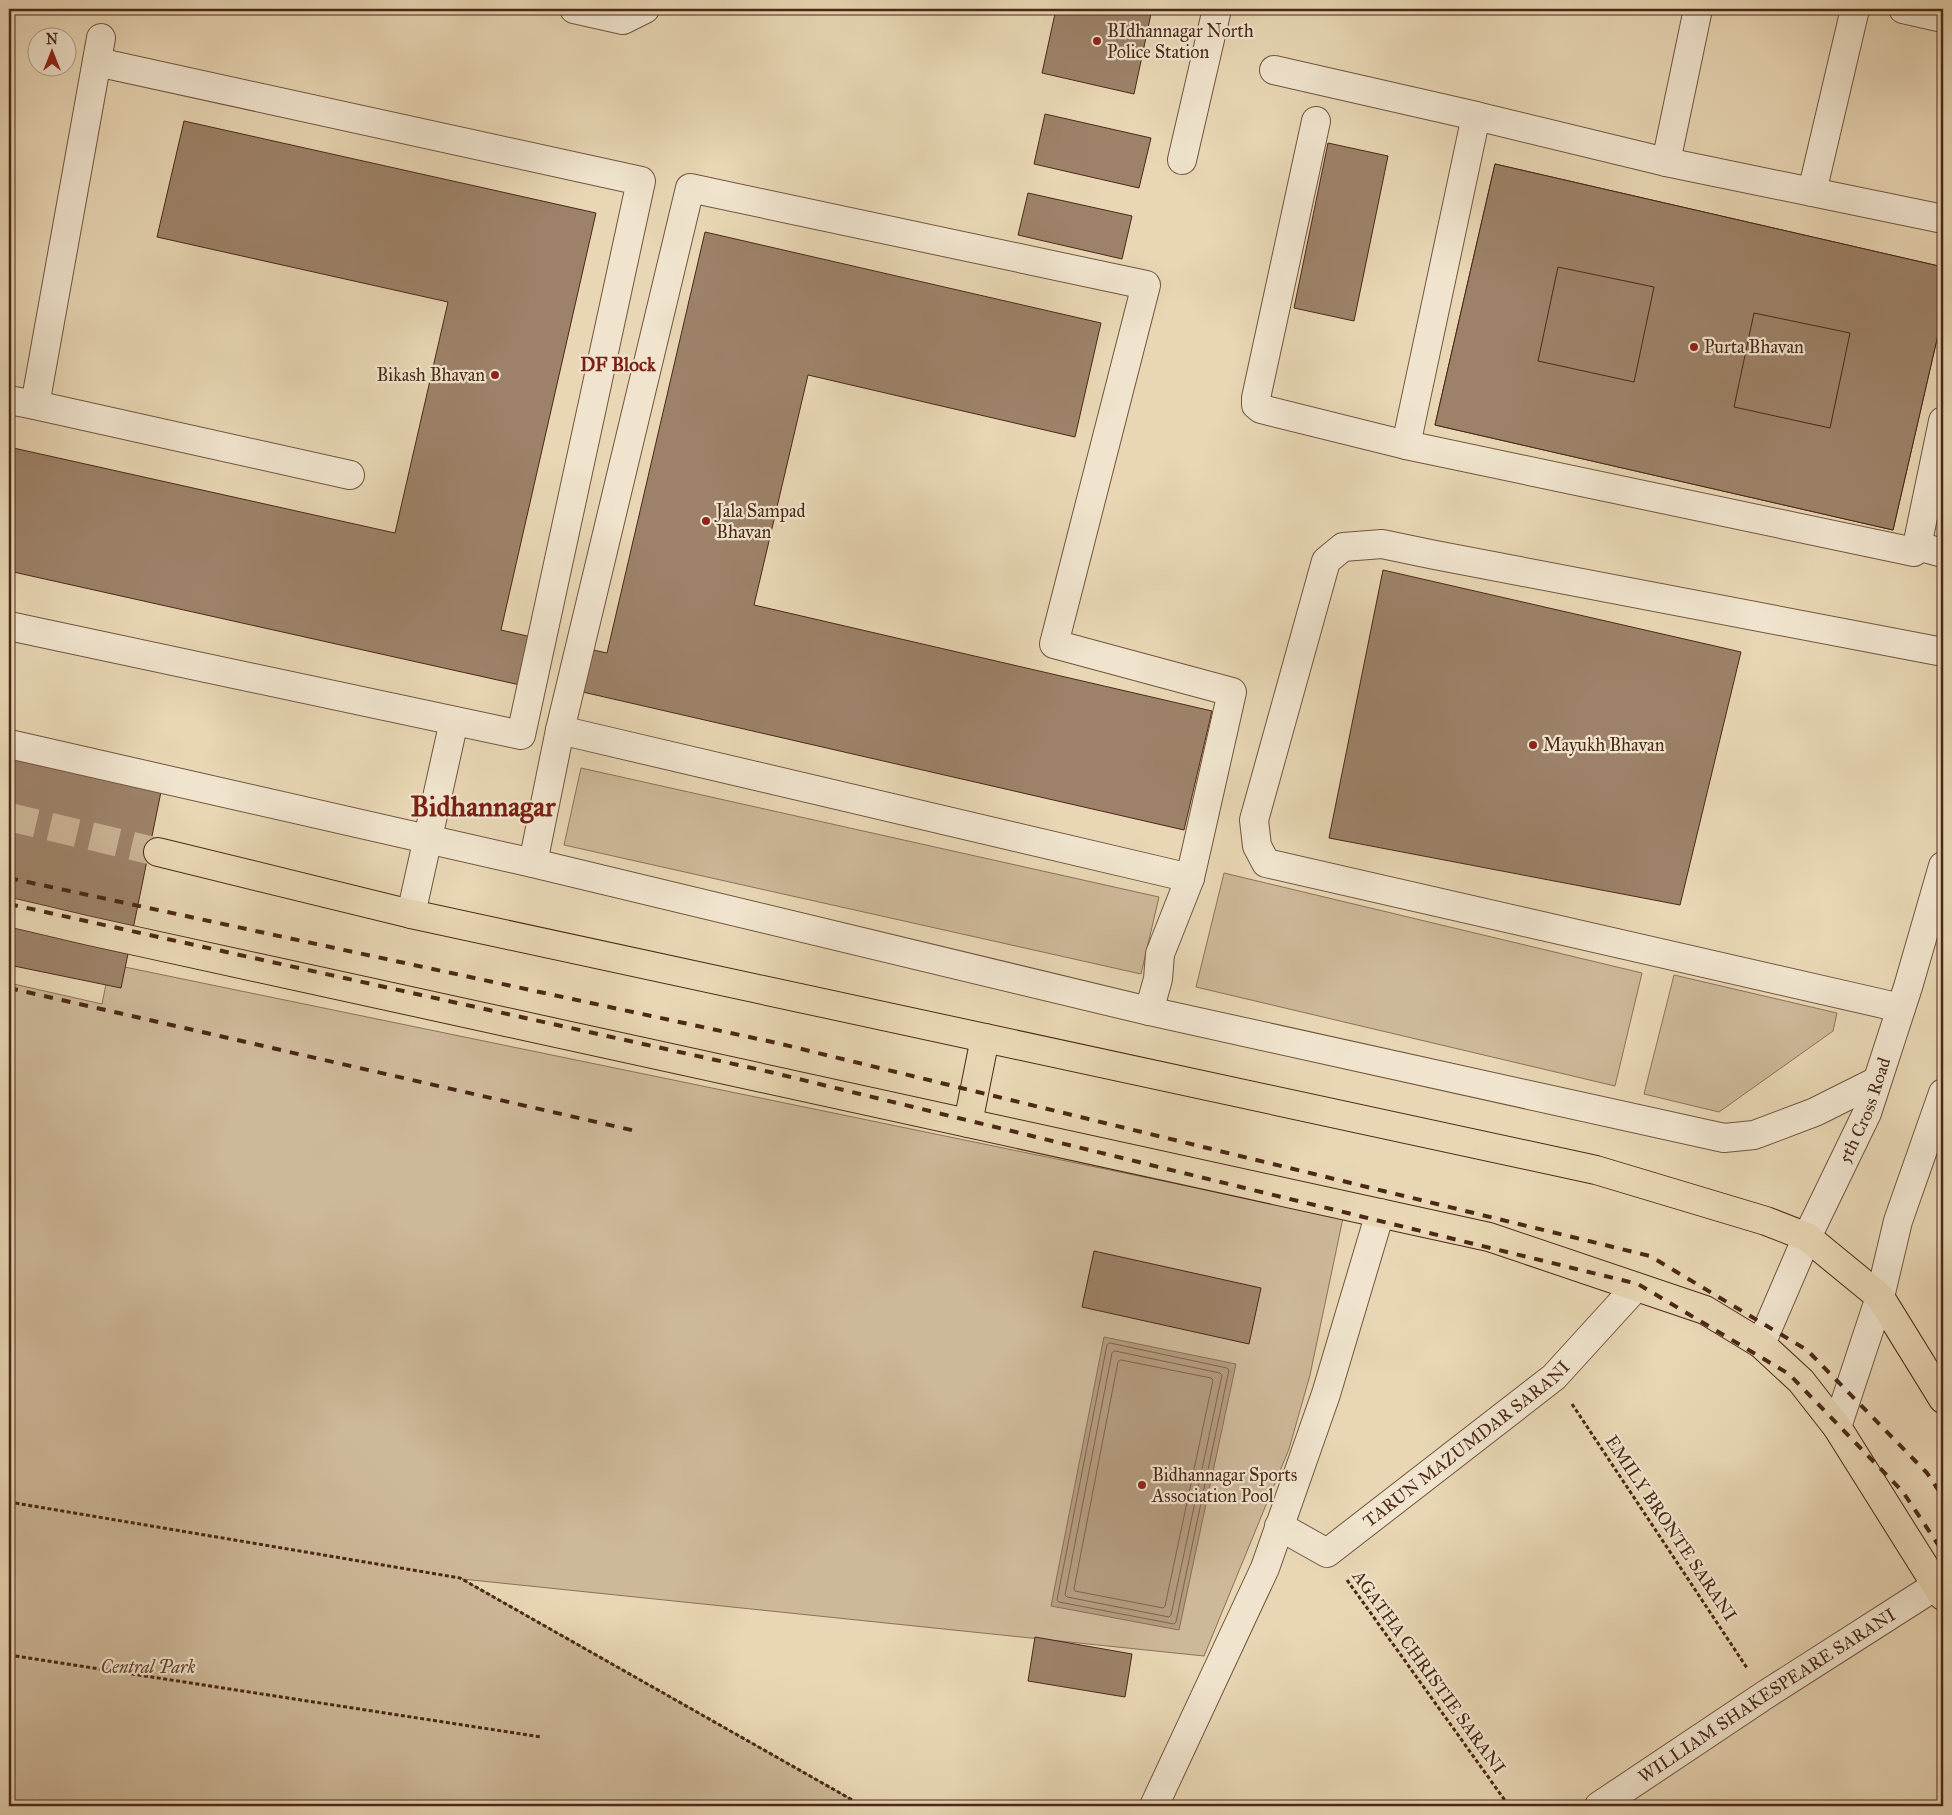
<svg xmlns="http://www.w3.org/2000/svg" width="1952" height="1815" viewBox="0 0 1952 1815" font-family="'IM FELL Great Primer',serif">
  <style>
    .green { fill: #cdb899; stroke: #8c7058 }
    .water { fill: #b39b7f; stroke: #896d55 }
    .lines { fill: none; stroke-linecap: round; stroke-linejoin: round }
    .shore { stroke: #7f624b; stroke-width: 1 }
    .building { fill: #9d8269; stroke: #4b2817; fill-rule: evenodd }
    .major-tunnel { stroke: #c9b395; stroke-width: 28; stroke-dasharray: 28 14; stroke-linecap: butt }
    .minor-casing { stroke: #72543e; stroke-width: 30 }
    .major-casing { stroke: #4b2817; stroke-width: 30 }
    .path { stroke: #4b2817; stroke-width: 3; stroke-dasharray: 4 2.5; stroke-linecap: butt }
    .minor { stroke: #f0e4ce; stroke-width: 28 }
    .major { stroke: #e8d6b4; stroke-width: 28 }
    .rail { stroke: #4b2817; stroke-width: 4; stroke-dasharray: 9 9; stroke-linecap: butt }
    .poi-dot { fill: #8f2418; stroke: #f0e4ce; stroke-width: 2 }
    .labels { text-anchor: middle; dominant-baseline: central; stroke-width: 4.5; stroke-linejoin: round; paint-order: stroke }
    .poi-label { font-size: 18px; fill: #4b2817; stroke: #f0e4ce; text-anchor: start }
    .street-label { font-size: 18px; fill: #4b2817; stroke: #f0e4ce }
    .park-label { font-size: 18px; font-style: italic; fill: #654531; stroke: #f0e4ce }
    .neighbourhood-label { font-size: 19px; font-weight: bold; fill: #7a1f14; stroke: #f0e4ce }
    .town-label { font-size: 28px; font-weight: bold; fill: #7a1f14; stroke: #f0e4ce }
  </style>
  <rect width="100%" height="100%" fill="#e8d6b4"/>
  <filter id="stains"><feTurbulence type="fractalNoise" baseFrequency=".004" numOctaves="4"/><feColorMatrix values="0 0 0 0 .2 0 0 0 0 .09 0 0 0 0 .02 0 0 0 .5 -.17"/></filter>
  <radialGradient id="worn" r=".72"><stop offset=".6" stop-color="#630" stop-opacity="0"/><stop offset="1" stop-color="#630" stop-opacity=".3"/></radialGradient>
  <g class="green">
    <path d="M 581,768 L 1159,897 L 1141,974 L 564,845 Z"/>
    <path d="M 1224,873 L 1642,973 L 1615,1086 L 1196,987 Z"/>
    <path d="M 110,964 L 1343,1218 L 1310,1375 L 1289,1449 L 1204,1656 L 462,1579 L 863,1806 L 9,1806 L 9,983 L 102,1004 Z"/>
    <path d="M 1674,975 L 1837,1013 L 1833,1031 L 1719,1112 L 1644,1094 Z"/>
  </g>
  <path class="water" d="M 1104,1337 L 1236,1364 L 1179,1630 L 1051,1606 Z"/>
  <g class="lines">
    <g class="shore">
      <path d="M 1110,1343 L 1227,1368 L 1229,1370 L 1176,1622 L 1174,1624 L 1059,1602 L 1057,1600 L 1107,1345 Z"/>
      <path d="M 1115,1351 L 1220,1373 L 1222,1375 L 1171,1615 L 1169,1617 L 1067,1597 L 1065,1595 L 1112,1353 Z"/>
      <path d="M 1121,1360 L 1211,1378 L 1213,1380 L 1165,1606 L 1163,1608 L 1075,1591 L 1074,1589 L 1118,1362 Z"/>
    </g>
  </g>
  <g class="building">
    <path d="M 1056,9 L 1152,9 L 1134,94 L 1042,73 Z"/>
    <path d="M 1045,114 L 1151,138 L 1139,188 L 1034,164 Z"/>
    <path d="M 184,121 L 596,213 L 501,630 L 540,639 L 529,687 L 9,571 L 9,447 L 395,533 L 448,302 L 157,237 Z"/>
    <path d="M 1328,143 L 1388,156 L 1354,321 L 1294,308 Z"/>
    <path d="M 1495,164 L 1943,267 L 1943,313 L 1893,530 L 1435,425 ZM 1558,267 L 1654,287 L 1634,382 L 1538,361 ZM 1754,313 L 1850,333 L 1830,428 L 1734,407 Z"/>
    <path d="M 1495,164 L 1943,267 L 1943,313 L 1893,530 L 1435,425 Z"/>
    <path d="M 1028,193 L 1132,216 L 1122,259 L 1018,235 Z"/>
    <path d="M 705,232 L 1101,323 L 1075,437 L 808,375 L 754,605 L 1212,711 L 1184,830 L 574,690 L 584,648 L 607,653 Z"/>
    <path d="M 1558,267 L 1654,287 L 1634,382 L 1538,361 Z"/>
    <path d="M 1754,313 L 1850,333 L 1830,428 L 1734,407 Z"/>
    <path d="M 1383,570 L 1741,652 L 1680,905 L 1329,838 Z"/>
    <path d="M 9,750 L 163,782 L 121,988 L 9,965 Z"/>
    <path d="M 1094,1251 L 1261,1288 L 1249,1344 L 1082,1307 Z"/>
    <path d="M 1035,1637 L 1132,1654 L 1125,1697 L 1028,1681 Z"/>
  </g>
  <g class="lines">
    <path class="major-tunnel" d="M 9,817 L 158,852"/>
    <defs>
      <g id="minor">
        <path d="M 574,9 L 623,20 L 645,9"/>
        <path d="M 1903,9 L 1943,18"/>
        <path d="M 101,38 L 35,405 L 350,475"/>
        <path d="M 1274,70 L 1476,116"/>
        <path d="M 1316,121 L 1256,398 L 1256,405 L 1261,409 L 1406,445 L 1914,552 L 1917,546 L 1943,421"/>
        <path d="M 1182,160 L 1217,9"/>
        <path d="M 1666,162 L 1698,9"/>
        <path d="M 1812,192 L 1855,9"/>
        <path d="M 9,400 L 35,405"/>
        <path d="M 1406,445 L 1476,116 L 1666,162 L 1943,219"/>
        <path d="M 1917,546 L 1943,553"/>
        <path d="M 9,626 L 521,735 L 641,181 L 97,62"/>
        <path d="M 560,730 L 1190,878"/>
        <path d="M 9,744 L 533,863 L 1149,1011 L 1724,1138 L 1754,1135 L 1815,1112 L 1877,1081"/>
        <path d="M 533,863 L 560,730 L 690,188 L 1146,285 L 1054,644 L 1232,692 L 1190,878 L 1160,954 L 1158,979 L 1149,1011"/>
        <path d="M 411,914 L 454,721"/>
        <path d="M 1901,1008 L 1266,863 L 1257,846 L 1254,820 L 1326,561 L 1343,547 L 1382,544 L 1435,555 L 1943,652"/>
        <path id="s1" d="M 1761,1344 L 1807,1237 L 1867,1113 L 1908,987 L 1943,866"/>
        <path d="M 1837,1427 L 1880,1297 L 1898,1221 L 1943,1093"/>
        <path id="s2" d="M 1279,1526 L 1327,1553 L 1554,1377 L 1636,1287"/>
        <path d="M 1154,1806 L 1265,1568 L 1326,1394 L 1380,1213"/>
        <path id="s3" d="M 1599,1806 L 1765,1695 L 1937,1585"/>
      </g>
      <g id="major">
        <path d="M 158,852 L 411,914 L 1596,1170 L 1766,1221 L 1807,1237 L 1880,1297 L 1943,1399"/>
        <path d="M 9,912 L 90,931 L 1489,1237 L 1705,1310 L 1761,1344 L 1801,1381 L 1837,1427 L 1943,1596"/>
        <path d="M 968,1123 L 985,1038"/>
      </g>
    </defs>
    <use href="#minor" class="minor-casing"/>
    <use href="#major" class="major-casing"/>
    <g class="path">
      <path d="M 1572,1404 L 1747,1668"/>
      <path d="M 9,1502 L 460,1578 L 863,1806"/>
      <path d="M 1347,1580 L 1509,1806"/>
      <path d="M 9,1655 L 541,1737"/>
    </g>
    <use href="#minor" class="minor"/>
    <use href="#major" class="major"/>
    <g class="rail">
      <path d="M 9,878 L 777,1043 L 1650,1256 L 1807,1350 L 1927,1473 L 1943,1497"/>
      <path d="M 9,904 L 770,1072 L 1638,1284 L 1789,1374 L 1903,1492 L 1943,1552"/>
      <path d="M 9,988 L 640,1132"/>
    </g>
  </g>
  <g class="poi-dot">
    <circle cx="1097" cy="41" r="5"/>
    <circle cx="1694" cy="347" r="5"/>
    <circle cx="495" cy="375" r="5"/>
    <circle cx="706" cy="521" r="5"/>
    <circle cx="1533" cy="745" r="5"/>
    <circle cx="1142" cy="1485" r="5"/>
  </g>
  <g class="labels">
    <g class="poi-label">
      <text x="1107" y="31">BIdhannagar North<tspan x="1107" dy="21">Police Station</tspan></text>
      <text x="1704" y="347">Purta Bhavan</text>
      <text x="485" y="375" text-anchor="end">Bikash Bhavan</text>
      <text x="716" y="511">Jala Sampad<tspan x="716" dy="21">Bhavan</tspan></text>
      <text x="1543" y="745">Mayukh Bhavan</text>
      <text x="1152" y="1475">Bidhannagar Sports<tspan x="1152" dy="21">Association Pool</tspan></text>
    </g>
    <g class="street-label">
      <text stroke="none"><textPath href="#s1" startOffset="256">5th Cross Road</textPath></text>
      <text stroke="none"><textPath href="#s2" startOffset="232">TARUN MAZUMDAR SARANI</textPath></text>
      <text transform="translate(1671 1528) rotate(56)">EMILY BRONTE SARANI</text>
      <text transform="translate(1429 1672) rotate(54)">AGATHA CHRISTIE SARANI</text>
      <text stroke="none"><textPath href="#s3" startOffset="201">WILLIAM SHAKESPEARE SARANI</textPath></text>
    </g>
    <g class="park-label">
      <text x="148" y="1667">Central Park</text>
    </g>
    <g class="neighbourhood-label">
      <text x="618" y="364">DF Block</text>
    </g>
    <g class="town-label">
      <text x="483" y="806">Bidhannagar</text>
    </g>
  </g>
  <rect width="1952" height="1815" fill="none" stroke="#e8d6b4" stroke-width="30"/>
  <rect x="10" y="10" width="1932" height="1795" fill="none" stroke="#4b2817" stroke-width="2.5"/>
  <rect x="15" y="15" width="1922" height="1785" fill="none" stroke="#4b2817"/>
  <g transform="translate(52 52)"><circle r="24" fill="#f0e4ce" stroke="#ae9985"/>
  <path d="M0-4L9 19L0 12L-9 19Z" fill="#8f2418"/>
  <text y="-8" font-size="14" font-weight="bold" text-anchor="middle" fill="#4b2817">N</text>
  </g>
  <rect width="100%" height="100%" filter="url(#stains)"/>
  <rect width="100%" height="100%" fill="url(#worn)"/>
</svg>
